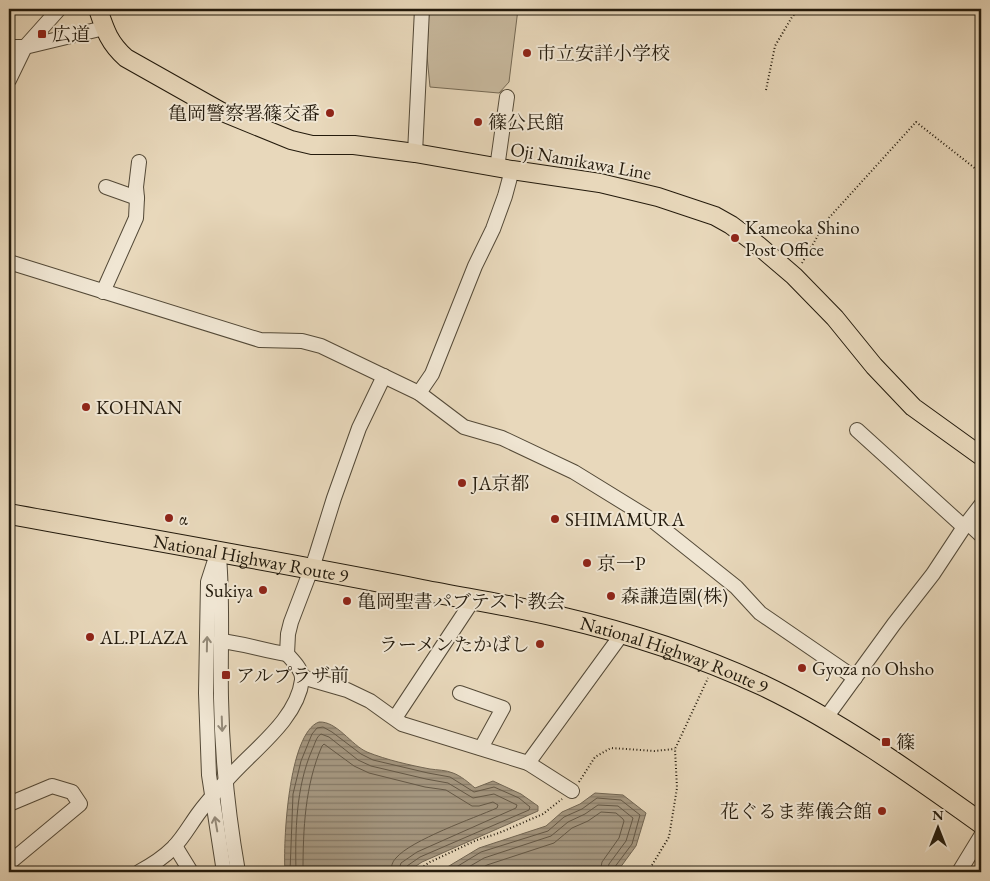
<svg xmlns="http://www.w3.org/2000/svg" width="990" height="881" viewBox="0 0 990 881" font-family="'EB Garamond','Noto Serif JP',serif">
  <style>
    .pitch { fill: #c7b89d; stroke: #756954 }
    .water { fill: url(#water-rules); stroke: #716552 }
    .lines { fill: none; stroke-linecap: round; stroke-linejoin: round }
    .shore { stroke: #645846; stroke-width: 1 }
    .minor-casing { stroke: #544a38; stroke-width: 16 }
    .major-casing { stroke: #231a0c; stroke-width: 20 }
    .highway-casing { stroke: #231a0c; stroke-width: 22 }
    .path { stroke: #231a0c; stroke-width: 2; stroke-dasharray: 1 2.5; stroke-linecap: butt }
    .minor { stroke: #f0e6d3; stroke-width: 14 }
    .major { stroke: #e8d8bb; stroke-width: 18 }
    .highway { stroke: #e8d8bb; stroke-width: 20 }
    .oneway { stroke: #948a79 }
    .poi-dot { fill: #8f2418; stroke: #f0e6d3; stroke-width: 2 }
    .labels { text-anchor: middle; dominant-baseline: central; stroke-width: 4; stroke-linejoin: round; paint-order: stroke }
    .poi-label { font-size: 19px; fill: #231a0c; stroke: #f0e6d3; text-anchor: start }
    .street-label { font-size: 19px; fill: #231a0c; stroke: #f0e6d3 }
  </style>
  <defs>
    <pattern id="water-rules" width="6" height="5" patternUnits="userSpaceOnUse" patternTransform="scale(1.25)"><rect width="6" height="5" fill="#a59780"/><path d="M0 2.5h6" fill="none" stroke="#867a67"/></pattern>
  </defs>
  <rect width="100%" height="100%" fill="#e8d8bb"/>
  <filter id="stains"><feTurbulence type="fractalNoise" baseFrequency=".004" numOctaves="4"/><feColorMatrix values="0 0 0 0 .2 0 0 0 0 .09 0 0 0 0 .02 0 0 0 .5 -.17"/></filter>
  <radialGradient id="worn" r=".72"><stop offset=".6" stop-color="#630" stop-opacity="0"/><stop offset="1" stop-color="#630" stop-opacity=".3"/></radialGradient>
  <path class="pitch" d="M 429,9 L 518,9 L 509,82 L 499,93 L 430,87 L 427,56 Z"/>
  <g class="water">
    <path d="M 319,722 C 337,721 351,745 367,752 C 387,760 409,765 430,769 C 437,770 446,770 453,773 C 461,776 468,782 475,788 L 493,781 L 521,794 L 538,806 L 538,811 L 422,862 L 407,872 L 285,872 C 283,844 288,733 319,722 Z"/>
    <path d="M 595,793 L 623,795 L 646,813 L 636,846 L 617,872 L 439,872 L 479,848 L 546,826 L 562,812 L 580,804 Z"/>
  </g>
  <g class="lines">
    <g class="shore">
      <path d="M 290,872 L 293,794 L 301,761 L 312,734 L 317,728 L 323,727 L 332,732 L 361,754 L 373,760 L 428,773 L 450,777 L 474,792 L 494,787 L 519,798 L 530,807 L 529,810 L 420,857 L 407,866 L 405,872"/>
      <path d="M 296,872 C 295,832 296,787 312,750 C 315,744 316,737 321,734 L 329,737 L 358,760 L 371,766 L 426,779 L 448,783 L 473,798 L 494,794 L 517,805 L 516,808 L 417,852 L 401,863 L 398,872"/>
      <path d="M 303,872 C 303,829 305,785 322,746 L 324,744 L 354,766 L 369,773 L 425,787 L 446,790 L 472,806 L 479,806 L 493,802 L 498,805 L 497,808 C 474,818 411,840 396,858 C 392,862 391,867 391,872"/>
      <path d="M 448,872 L 481,852 L 548,831 L 564,817 L 582,809 L 597,798 L 621,800 L 640,815 L 632,844 L 614,868 L 614,872"/>
      <path d="M 460,872 L 484,858 L 551,836 L 568,822 L 585,814 L 598,805 L 618,806 L 633,818 L 626,841 L 609,864 L 607,872"/>
      <path d="M 475,872 L 487,865 L 554,843 L 572,828 L 588,821 L 601,812 L 616,813 L 623,819 L 624,821 L 619,838 L 602,862 L 600,872"/>
    </g>
    <defs>
      <g id="minor">
        <path d="M 9,47 L 25,47 L 104,28"/>
        <path d="M 9,80 L 25,47 L 59,9"/>
        <path d="M 415,153 L 422,9"/>
        <path d="M 497,168 L 507,97"/>
        <path d="M 106,187 L 137,198"/>
        <path d="M 9,262 L 260,340 L 302,341 L 321,346 L 419,393 L 464,427 L 502,438 L 574,472 L 652,520 L 736,587 L 760,613 L 855,678"/>
        <path d="M 103,292 L 136,218 L 137,198 L 136,187 L 139,162"/>
        <path d="M 419,393 L 432,374 L 475,266 L 493,229 L 505,196 L 512,170"/>
        <path d="M 857,430 L 964,527"/>
        <path d="M 968,523 L 981,535"/>
        <path d="M 218,551 L 208,582 L 206,693 L 209,775 L 224,872"/>
        <path d="M 219,557 C 223,604 220,651 221,698 C 222,756 228,815 238,872"/>
        <path d="M 220,641 C 243,643 264,651 287,654"/>
        <path d="M 302,677 L 347,690 L 370,701 L 402,724 L 528,763 L 572,791"/>
        <path d="M 460,693 L 503,708 L 481,748"/>
        <path d="M 395,718 L 473,600"/>
        <path d="M 825,719 L 894,624 L 933,574 L 964,527 L 981,505"/>
        <path d="M 528,763 L 622,634"/>
        <path d="M 9,804 L 52,786 L 72,792 L 80,804 L 9,863"/>
        <path d="M 175,846 L 191,872"/>
        <path d="M 139,872 C 152,865 163,858 173,848 C 183,838 190,825 198,814 C 206,803 216,792 225,782 C 250,752 297,721 302,680 C 303,670 293,661 287,654 L 288,634 L 291,622 L 315,559 L 334,498 L 359,428 L 384,376"/>
        <path d="M 959,872 L 981,836"/>
      </g>
      <path id="major" d="M 98,9 C 105,30 109,43 126,58 L 220,111 L 291,140 L 312,145 L 354,145 L 415,153 L 512,170 L 600,183 L 658,197 L 715,216 L 731,225 L 759,246 L 794,276 L 835,318 L 874,366 L 913,407 L 981,456"/>
      <g id="highway">
        <path id="s1" d="M 9,514 C 147,539 285,563 422,590 C 468,599 515,606 560,617 C 629,633 697,655 762,685 C 840,722 911,773 981,823"/>
      </g>
    </defs>
    <use href="#minor" class="minor-casing"/>
    <use href="#major" class="major-casing"/>
    <use href="#highway" class="highway-casing"/>
    <g class="path">
      <path d="M 766,90 L 775,46 L 792,17 L 799,9"/>
      <path d="M 802,263 L 827,220 L 916,122 L 981,173"/>
      <path d="M 579,782 L 595,757 L 611,748 L 654,751 L 675,749"/>
      <path d="M 415,872 L 430,862 L 477,840 L 499,833 L 543,814 L 562,799"/>
      <path d="M 644,872 L 652,865 L 669,837 L 677,788 L 675,749 L 708,678"/>
    </g>
    <use href="#minor" class="minor"/>
    <use href="#major" class="major"/>
    <use href="#highway" class="highway"/>
  </g>
  <defs><path id="oneway-shaft" d="M-6 0H5M1.5-3L5.5 0L1.5 3" fill="none" stroke-width="1.6" stroke-linecap="round" stroke-linejoin="round" transform="scale(1.25)"/></defs>
  <g class="oneway">
    <use href="#oneway-shaft" transform="translate(207 644) rotate(-89)"/>
    <use href="#oneway-shaft" transform="translate(222 724) rotate(88)"/>
    <use href="#oneway-shaft" transform="translate(216 824) rotate(-100)"/>
  </g>
  <g class="poi-dot">
    <rect x="37" y="29" width="10" height="10" rx="2.5"/>
    <circle cx="527" cy="53" r="5"/>
    <circle cx="330" cy="113" r="5"/>
    <circle cx="478" cy="122" r="5"/>
    <circle cx="735" cy="238" r="5"/>
    <circle cx="86" cy="407" r="5"/>
    <circle cx="462" cy="483" r="5"/>
    <circle cx="169" cy="518" r="5"/>
    <circle cx="555" cy="519" r="5"/>
    <circle cx="587" cy="563" r="5"/>
    <circle cx="263" cy="590" r="5"/>
    <circle cx="611" cy="596" r="5"/>
    <circle cx="347" cy="601" r="5"/>
    <circle cx="90" cy="637" r="5"/>
    <circle cx="540" cy="644" r="5"/>
    <circle cx="802" cy="668" r="5"/>
    <rect x="221" y="670" width="10" height="10" rx="2.5"/>
    <rect x="881" y="737" width="10" height="10" rx="2.5"/>
    <circle cx="882" cy="811" r="5"/>
  </g>
  <g class="labels">
    <g class="poi-label">
      <text x="52" y="34">広道</text>
      <text x="537" y="53">市立安詳小学校</text>
      <text x="320" y="113" text-anchor="end">亀岡警察署篠交番</text>
      <text x="488" y="122">篠公民館</text>
      <text x="745" y="227">Kameoka Shino<tspan x="745" dy="22">Post Office</tspan></text>
      <text x="96" y="407">KOHNAN</text>
      <text x="472" y="483">JA京都</text>
      <text x="179" y="518">α</text>
      <text x="565" y="519">SHIMAMURA</text>
      <text x="597" y="563">京一P</text>
      <text x="253" y="590" text-anchor="end">Sukiya</text>
      <text x="621" y="596">森謙造園(株)</text>
      <text x="357" y="601">亀岡聖書パブテスト教会</text>
      <text x="100" y="637">AL.PLAZA</text>
      <text x="530" y="644" text-anchor="end">ラーメンたかばし</text>
      <text x="812" y="668">Gyoza no Ohsho</text>
      <text x="236" y="675">アルプラザ前</text>
      <text x="896" y="742">篠</text>
      <text x="872" y="811" text-anchor="end">花ぐるま葬儀会館</text>
    </g>
    <g class="street-label">
      <text transform="translate(581 161) rotate(10)">Oji Namikawa Line</text>
      <text stroke="none"><textPath href="#s1" startOffset="246">National Highway Route 9</textPath></text>
      <text stroke="none"><textPath href="#s1" startOffset="681">National Highway Route 9</textPath></text>
    </g>
  </g>
  <rect width="990" height="881" fill="none" stroke="#e8d8bb" stroke-width="30"/>
  <rect x="10" y="10" width="970" height="861" fill="none" stroke="#231a0c" stroke-width="2.5"/>
  <rect x="15" y="15" width="960" height="851" fill="none" stroke="#231a0c"/>
  <g transform="translate(938 828)" stroke="#f0e6d3" stroke-width="4" paint-order="stroke">
  <path d="M0-4L9 19L0 12L-9 19Z" fill="#231a0c"/>
  <text y="-8" font-size="14" font-weight="bold" text-anchor="middle" fill="#231a0c">N</text>
  </g>
  <rect width="100%" height="100%" filter="url(#stains)"/>
  <rect width="100%" height="100%" fill="url(#worn)"/>
</svg>
